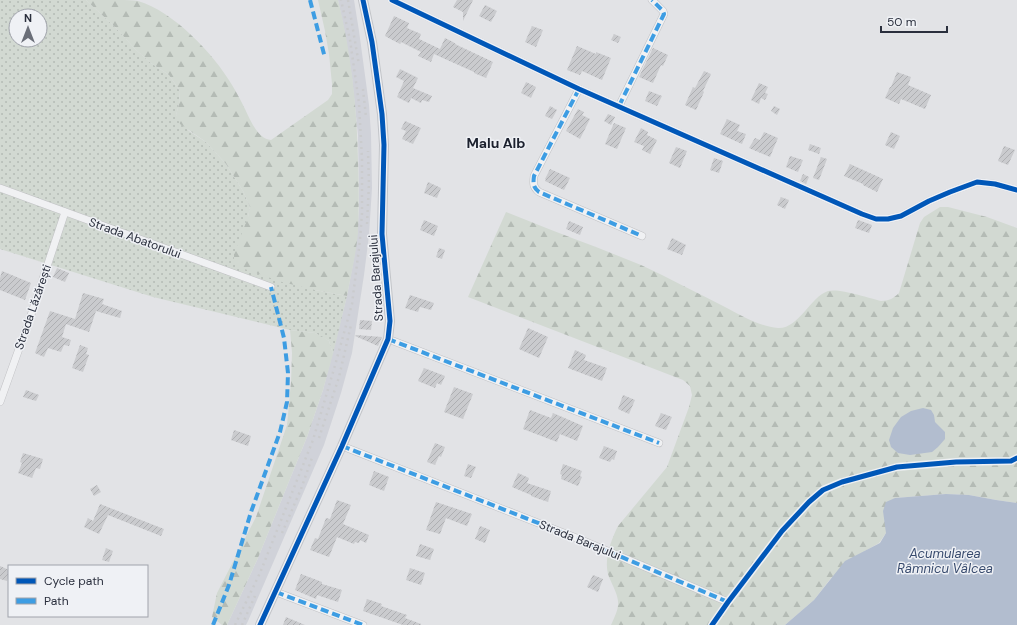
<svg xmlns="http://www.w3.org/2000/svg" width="1017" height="625" viewBox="0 0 1017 625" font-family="'DM Sans',sans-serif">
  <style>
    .built { fill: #d0d2d9 }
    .grass { fill: url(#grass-dots); fill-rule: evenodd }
    .forest { fill: url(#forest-firs) }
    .water { fill: #b2bdcf }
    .building { fill: url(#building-hatch) }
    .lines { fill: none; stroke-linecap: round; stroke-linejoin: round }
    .street-casing { stroke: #c0c1c4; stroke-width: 8 }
    .street { stroke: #f0f1f3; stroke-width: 7 }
    .secondary { stroke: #c2c4c8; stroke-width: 10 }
    .rail { stroke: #cacbcd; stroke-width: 2.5; stroke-dasharray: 2 4; stroke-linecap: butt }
    .quiet { stroke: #3d9de3; stroke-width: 4; stroke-dasharray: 8 4; stroke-linecap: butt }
    .cycleway-casing { stroke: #eff1f5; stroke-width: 8 }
    .cycleway { stroke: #0057b8; stroke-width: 5 }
    .labels { text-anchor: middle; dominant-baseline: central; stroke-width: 3; stroke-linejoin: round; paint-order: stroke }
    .street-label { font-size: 12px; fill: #2a2f3d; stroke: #eff1f5 }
    .water-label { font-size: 13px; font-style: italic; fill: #384b6e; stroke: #eff1f5 }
    .quarter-label { font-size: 14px; font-weight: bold; fill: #1c212e; stroke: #eff1f5 }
  </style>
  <defs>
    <pattern id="grass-dots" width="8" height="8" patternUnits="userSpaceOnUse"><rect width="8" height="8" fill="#d2d9d2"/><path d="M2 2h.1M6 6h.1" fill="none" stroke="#b4bbb5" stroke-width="1.8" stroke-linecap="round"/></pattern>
    <pattern id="forest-firs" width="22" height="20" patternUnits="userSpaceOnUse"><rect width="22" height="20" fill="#d2d9d2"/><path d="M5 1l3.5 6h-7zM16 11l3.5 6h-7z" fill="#b4bbb5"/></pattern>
    <pattern id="building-hatch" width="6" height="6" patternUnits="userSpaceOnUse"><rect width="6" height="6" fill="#cacbce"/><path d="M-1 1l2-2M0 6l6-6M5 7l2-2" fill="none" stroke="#aeafb2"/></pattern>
  </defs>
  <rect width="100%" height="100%" fill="#e2e3e6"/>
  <path class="built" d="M 338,0 L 354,0 L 359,31 L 369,105 L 371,134 L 372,188 L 369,235 L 364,275 L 352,353 L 341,393 L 324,445 L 248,621 L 246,625 L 227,625 L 258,558 L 307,437 L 323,390 L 347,296 L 354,258 L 357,234 L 359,211 L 359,189 L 358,135 L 352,78 L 345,34 Z"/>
  <path class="grass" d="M 0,0 L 86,0 L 116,28 L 135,49 L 151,63 L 169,75 L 180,91 L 179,104 L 176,115 L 189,131 L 206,142 L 226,164 L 243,191 L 250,207 L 248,217 L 315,290 L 347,296 L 333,354 L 329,341 L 315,333 L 290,330 L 153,297 L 0,249 ZM 16,16 L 40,16 L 40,40 L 16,40 Z"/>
  <g class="forest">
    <path d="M 86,0 C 98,0 109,0 120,0 C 126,0 133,0 138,1 C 173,11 214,54 232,85 C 237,93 241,101 245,109 C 250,120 258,139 271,140 L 328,100 L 332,94 L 332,84 L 329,54 L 325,31 L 318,0 L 338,0 C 351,52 357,106 358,160 C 359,184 359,208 358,233 C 356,254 351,275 347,296 L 315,290 L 282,282 L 239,267 L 234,262 L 234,254 L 248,217 L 250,207 L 243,191 L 226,164 L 206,142 L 180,124 L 176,115 L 179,104 L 180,91 L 169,75 L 151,63 L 135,49 L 116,28 Z"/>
    <path d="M 940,207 L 948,207 L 987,217 L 1017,228 L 1017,503 L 996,500 L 969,495 L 946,494 L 895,498 L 886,533 L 879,543 L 865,551 L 831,578 L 814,600 L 785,625 L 611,625 C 614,618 619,609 618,601 C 617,592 611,583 608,574 C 604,559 611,540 618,526 L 667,467 L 689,407 L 692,395 L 690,386 L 683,380 L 468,297 L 506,212 C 536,224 566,236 596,247 C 611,253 626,259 641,265 C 669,278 697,293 725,307 C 740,315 761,327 778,328 C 799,329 810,297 828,291 C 839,288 869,298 881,301 C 889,301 894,298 899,293 L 920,223 L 924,217 Z"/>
    <path d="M 290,330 L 315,333 L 323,337 L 329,341 L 333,354 L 323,390 L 307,437 L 258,558 L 227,625 L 222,625 L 212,617 L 217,593 L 256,517 L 287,425 L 291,382 L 292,353 Z"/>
  </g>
  <g class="water">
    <path d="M 923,408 L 931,410 L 934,415 L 935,422 L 945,432 L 945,439 L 938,447 L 932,452 L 910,455 L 898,453 L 891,447 L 889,440 L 893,428 L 901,417 L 911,411 Z"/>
    <path d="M 946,494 L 969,495 L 996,500 L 1017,503 L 1017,625 L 785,625 L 814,600 L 845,561 L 880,543 L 886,533 L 883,511 L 886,502 L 895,498 Z"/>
  </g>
  <g class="building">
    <path d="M 457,0 L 473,0 L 463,21 L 463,12 L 453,7 Z"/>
    <path d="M 485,5 L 497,11 L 491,22 L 479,16 Z"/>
    <path d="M 394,16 L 409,23 L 407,28 L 421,34 L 419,39 L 440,49 L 445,38 L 453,42 L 457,45 L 493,62 L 486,78 L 474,73 L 474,72 L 434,54 L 431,62 L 418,56 L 421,52 L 401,42 L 400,44 L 385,36 Z"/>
    <path d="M 532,26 L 543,30 L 536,47 L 525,42 Z"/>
    <path d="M 614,34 L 621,37 L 618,43 L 611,40 Z"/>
    <path d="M 577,46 L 596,54 L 596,52 L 611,58 L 602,80 L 582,71 L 580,75 L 567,70 Z"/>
    <path d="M 653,48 L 668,55 L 663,66 L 661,65 L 653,83 L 639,77 Z"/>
    <path d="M 400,69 L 418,78 L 413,88 L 432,96 L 429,102 L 422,100 L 421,103 L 411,98 L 409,103 L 397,97 L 404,81 L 396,77 Z"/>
    <path d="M 704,71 L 711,74 L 703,91 L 704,92 L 696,110 L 685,105 L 693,87 L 695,88 Z"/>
    <path d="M 897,72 L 911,77 L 908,85 L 931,95 L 925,109 L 901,99 L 899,104 L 885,98 L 890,87 L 891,87 Z"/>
    <path d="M 526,82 L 536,87 L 531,98 L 521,93 Z"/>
    <path d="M 759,83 L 768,87 L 765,93 L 768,94 L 765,100 L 761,98 L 759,104 L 751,100 Z"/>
    <path d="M 649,91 L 662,96 L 657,106 L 645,101 Z"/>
    <path d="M 550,106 L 557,110 L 552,119 L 545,116 Z"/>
    <path d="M 774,106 L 780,109 L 777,115 L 771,111 Z"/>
    <path d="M 578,109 L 584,112 L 582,115 L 590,119 L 580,139 L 566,131 Z"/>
    <path d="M 608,114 L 615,117 L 611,125 L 604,121 Z"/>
    <path d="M 727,119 L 740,125 L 737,131 L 746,134 L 742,144 L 720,134 Z"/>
    <path d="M 405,121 L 421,128 L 413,144 L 402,139 L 406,131 L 401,129 Z"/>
    <path d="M 614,123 L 626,128 L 617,149 L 605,144 Z"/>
    <path d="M 641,128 L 648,132 L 647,135 L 657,140 L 650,154 L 642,150 L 644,146 L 634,142 Z"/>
    <path d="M 764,132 L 778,138 L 770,157 L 749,148 L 755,138 L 760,140 Z"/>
    <path d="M 891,132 L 900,136 L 894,149 L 885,145 Z"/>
    <path d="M 810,144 L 821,148 L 819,154 L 808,150 Z"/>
    <path d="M 1004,146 L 1015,150 L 1008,165 L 998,161 Z"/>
    <path d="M 676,147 L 687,151 L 680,168 L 669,163 Z"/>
    <path d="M 790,156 L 803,160 L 798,172 L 786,167 Z"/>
    <path d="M 821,157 L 827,159 L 819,180 L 813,178 Z"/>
    <path d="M 714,158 L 723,161 L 719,173 L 710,170 Z"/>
    <path d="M 850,164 L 883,179 L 877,192 L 863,185 L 863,184 L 844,176 Z"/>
    <path d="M 550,169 L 570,178 L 564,190 L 545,181 L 546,180 L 545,179 Z"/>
    <path d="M 803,174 L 809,177 L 806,184 L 800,181 Z"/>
    <path d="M 428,182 L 441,188 L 437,198 L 424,193 Z"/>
    <path d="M 781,197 L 789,200 L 785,209 L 777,205 Z"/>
    <path d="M 424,220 L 438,226 L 434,236 L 420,230 Z"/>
    <path d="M 858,220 L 872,225 L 869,233 L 855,228 Z"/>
    <path d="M 569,221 L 583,227 L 580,235 L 566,229 Z"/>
    <path d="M 672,238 L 686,245 L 682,255 L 667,249 Z"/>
    <path d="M 439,248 L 445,250 L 442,259 L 436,257 Z"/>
    <path d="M 57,268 L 69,273 L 65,282 L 53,277 Z"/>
    <path d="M 2,271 L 31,283 L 25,300 L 0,290 L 0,278 Z"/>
    <path d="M 83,293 L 104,299 L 102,304 L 122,311 L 120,318 L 96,311 L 89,332 L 66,324 L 62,337 L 71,340 L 69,346 L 64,345 L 61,352 L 48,348 L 44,357 L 35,353 L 50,311 L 75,319 Z"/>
    <path d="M 410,295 L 434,303 L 431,310 L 420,307 L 418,312 L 405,308 Z"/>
    <path d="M 360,320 L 372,321 L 371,330 L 359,329 Z"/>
    <path d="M 528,328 L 548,337 L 539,358 L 519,349 Z"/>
    <path d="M 356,335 L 382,337 L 378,346 L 355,336 Z"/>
    <path d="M 80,345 L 88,348 L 86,354 L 89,355 L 83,372 L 72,368 Z"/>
    <path d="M 575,350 L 586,355 L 584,360 L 607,368 L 602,381 L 568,368 Z"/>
    <path d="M 424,368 L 445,376 L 441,385 L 437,383 L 435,388 L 418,381 Z"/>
    <path d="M 454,387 L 473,394 L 463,419 L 444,412 Z"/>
    <path d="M 26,390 L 39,395 L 36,401 L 23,397 Z"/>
    <path d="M 623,395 L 635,400 L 629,414 L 618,409 Z"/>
    <path d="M 530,410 L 551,418 L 553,413 L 583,426 L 577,441 L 560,434 L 557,442 L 523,429 Z"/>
    <path d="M 661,413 L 672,417 L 666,430 L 655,426 Z"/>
    <path d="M 234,430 L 251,436 L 248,446 L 231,440 Z"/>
    <path d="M 435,443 L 445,447 L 441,457 L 439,456 L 435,465 L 427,462 Z"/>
    <path d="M 604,446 L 617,451 L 614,460 L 612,459 L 610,462 L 599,458 Z"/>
    <path d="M 23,453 L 43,459 L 40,469 L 36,468 L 32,478 L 18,473 L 22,463 L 20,462 Z"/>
    <path d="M 468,464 L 476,467 L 471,478 L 464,476 Z"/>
    <path d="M 563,464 L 582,471 L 580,476 L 582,477 L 578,486 L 561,479 L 562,475 L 560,474 Z"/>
    <path d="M 374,471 L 389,477 L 384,491 L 369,485 Z"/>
    <path d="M 518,473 L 529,478 L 527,483 L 551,491 L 548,502 L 531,496 L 531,495 L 512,487 Z"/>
    <path d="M 97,485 L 101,492 L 94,496 L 90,489 Z"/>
    <path d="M 337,500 L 351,505 L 343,524 L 369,535 L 366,543 L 360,540 L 359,543 L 355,542 L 354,544 L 337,537 L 329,557 L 310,550 L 315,538 L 318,539 L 326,518 L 330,519 Z"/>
    <path d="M 436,502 L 472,514 L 467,526 L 446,518 L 440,534 L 426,530 Z"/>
    <path d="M 100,504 L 164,529 L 161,536 L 108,515 L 99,534 L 84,527 L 88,518 L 93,521 Z"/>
    <path d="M 480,526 L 490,530 L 485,543 L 475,539 Z"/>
    <path d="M 420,544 L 434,549 L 430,560 L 416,556 Z"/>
    <path d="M 106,548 L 113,551 L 109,562 L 102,560 Z"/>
    <path d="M 0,566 L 9,570 L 9,575 L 7,581 L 0,579 Z"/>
    <path d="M 410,568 L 425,573 L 421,585 L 406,580 Z"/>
    <path d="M 301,574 L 322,582 L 322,584 L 342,590 L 338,602 L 317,595 L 316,599 L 295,590 Z"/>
    <path d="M 593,575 L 603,579 L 598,592 L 587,587 Z"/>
    <path d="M 367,599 L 382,604 L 381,606 L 407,615 L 405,618 L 421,624 L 421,625 L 403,625 L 363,611 Z"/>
    <path d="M 286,617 L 305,625 L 283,625 Z"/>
  </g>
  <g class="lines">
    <defs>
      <g id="street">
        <path d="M 392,0 L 579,89 L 862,214 L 876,219 L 888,219 L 901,216 L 929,201 L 950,192 L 977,182 L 995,184 L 1017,190"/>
        <path d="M 579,89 L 534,176 C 533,184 533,187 539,192 L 642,236"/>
        <path d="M 619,106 L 664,14 L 663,11 L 652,0"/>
        <path d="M 0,188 L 271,287"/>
        <path d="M 388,339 L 659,443"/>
        <path d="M 0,402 L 30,318 L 65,212"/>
        <path d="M 342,446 L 579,539 L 728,602"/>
        <path d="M 276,592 L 363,625"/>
      </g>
    </defs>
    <use href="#street" class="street-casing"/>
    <use href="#street" class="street"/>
    <path class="secondary" d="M 260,625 L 342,446 L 388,339 L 390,321 L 382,234 L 384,145 L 382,114 L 372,42 L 363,0"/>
    <g class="rail">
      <path d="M 348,0 L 359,65"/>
      <path d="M 363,89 L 366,117"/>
      <path d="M 367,224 L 369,184 L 368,151"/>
      <path d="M 319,438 L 339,377 L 351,325"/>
      <path d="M 282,533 L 301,489 L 313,455"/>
      <path d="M 235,625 L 260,573 L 313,440 L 334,369 L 352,304 L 360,240 L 362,213 L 362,159 L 359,103 L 350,40 L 341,0"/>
      <path d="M 242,625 L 255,596"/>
    </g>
    <g class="quiet">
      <path d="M 310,0 L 325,58"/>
      <path d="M 579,89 L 534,176 C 533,184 533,187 539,192 L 642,236"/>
      <path d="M 619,106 L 664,14 L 663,11 L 652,0"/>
      <path d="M 388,339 L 659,443"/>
      <path d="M 342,446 L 579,539 L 728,602"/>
      <path d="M 276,592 L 363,625"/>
      <path d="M 213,625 L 229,585 L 251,512 L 280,432 L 287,402 L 288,373 L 284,338 L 271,287"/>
    </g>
    <defs>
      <g id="cycleway">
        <path d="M 392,0 L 579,89 L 862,214 L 876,219 L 888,219 L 901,216 L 929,201 L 950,192 L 977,182 L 995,184 L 1017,190"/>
        <path d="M 260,625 L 342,446 L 388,339 L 390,321 L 382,234 L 384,145 L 382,114 L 372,42 L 363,0"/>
        <path d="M 712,625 L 728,602 L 782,531 L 809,502 L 823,490 L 842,482 L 897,467 L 956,462 L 1011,461 L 1017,458"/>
      </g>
    </defs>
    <use href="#cycleway" class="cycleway-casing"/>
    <use href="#cycleway" class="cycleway"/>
  </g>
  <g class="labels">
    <g class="street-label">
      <text transform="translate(135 238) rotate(20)">Strada Abatorului</text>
      <text transform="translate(376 278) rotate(-94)">Strada Barajului</text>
      <text transform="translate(33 307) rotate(-71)">Strada Lăzărești</text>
      <text transform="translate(580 540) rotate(22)">Strada Barajului</text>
    </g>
    <g class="water-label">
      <text x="945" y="553">Acumularea<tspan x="945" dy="15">Râmnicu Vâlcea</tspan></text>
    </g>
    <g class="quarter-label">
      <text x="496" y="143">Malu Alb</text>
    </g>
  </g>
  <rect x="8" y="565" width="140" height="52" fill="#eff1f5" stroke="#a0a3ab"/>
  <rect x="16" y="578" width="20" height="6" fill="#0057b8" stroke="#a0a3ab"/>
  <text x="44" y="585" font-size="12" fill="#2a2f3d">Cycle path</text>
  <rect x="16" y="598" width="20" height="6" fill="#3d9de3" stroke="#a0a3ab"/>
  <text x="44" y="605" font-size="12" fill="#2a2f3d">Path</text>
  <g transform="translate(28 28)"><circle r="19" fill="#eff1f5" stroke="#a0a3ab"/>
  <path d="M0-3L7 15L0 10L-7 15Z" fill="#6a6e78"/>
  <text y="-6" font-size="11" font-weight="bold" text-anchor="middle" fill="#2a2f3d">N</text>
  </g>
  <path d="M881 26v6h66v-6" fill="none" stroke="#2a2f3d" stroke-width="2"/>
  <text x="887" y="26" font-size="12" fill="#2a2f3d" stroke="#eff1f5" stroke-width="3" paint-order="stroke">50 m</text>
</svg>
